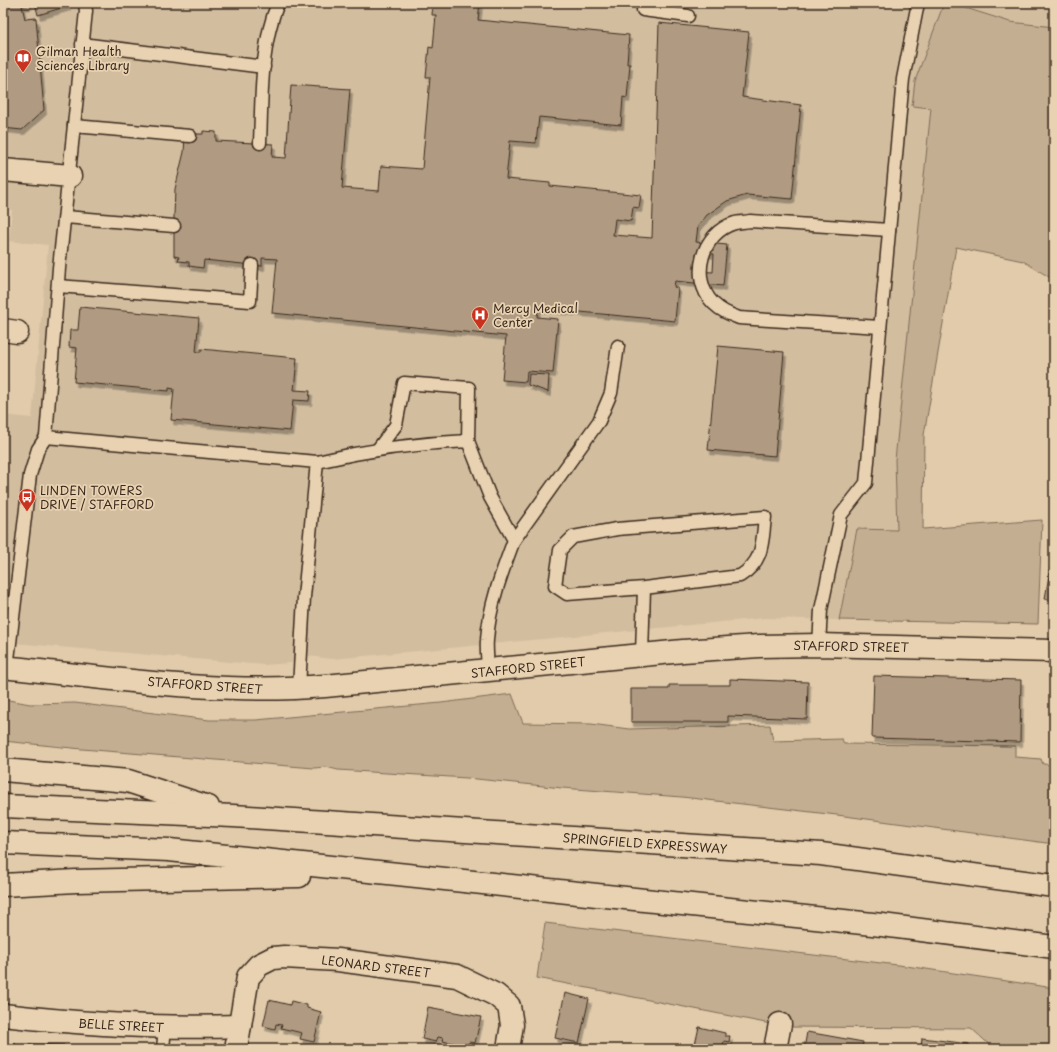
<svg xmlns="http://www.w3.org/2000/svg" width="1057" height="1052" viewBox="0 0 1057 1052" font-family="'Playpen Sans',sans-serif">
  <style>
    .built { fill: #d2bd9f }
    .green { fill: #c3ae91; stroke: #7f6c58 }
    .building { fill: #b09b82; stroke: #3b2a1e; fill-rule: evenodd; filter: url(#shadow) }
    .lines { fill: none; stroke-linecap: round; stroke-linejoin: round }
    .lane-casing { stroke: #3b2a1e; stroke-width: 15 }
    .street-casing { stroke: #3b2a1e; stroke-width: 25 }
    .secondary-casing { stroke: #3b2a1e; stroke-width: 25 }
    .highway-casing { stroke: #3b2a1e; stroke-width: 25 }
    .lane { stroke: #e8d2b1; stroke-width: 12 }
    .street { stroke: #e8d2b1; stroke-width: 22 }
    .secondary { stroke: #e8d2b1; stroke-width: 22 }
    .highway { stroke: #e8d2b1; stroke-width: 22 }
    .labels { text-anchor: middle; dominant-baseline: central; stroke-width: 3.5; stroke-linejoin: round; paint-order: stroke }
    .poi-label { font-size: 12px; fill: #3b2a1e; stroke: #e8d2b1; text-anchor: start }
    .street-label { font-size: 12px; fill: #3b2a1e; stroke: #e8d2b1 }
  </style>
  <defs>
    <filter id="shadow"><feDropShadow dx="2.5" dy="4.5" stdDeviation="0" flood-color="#0004"/></filter>
  </defs>
  <rect width="100%" height="100%" fill="#e1cbab"/>
  <filter id="ink" filterUnits="userSpaceOnUse"><feTurbulence type="fractalNoise" baseFrequency=".025" numOctaves="2"/><feDisplacementMap in="SourceGraphic" scale="8" xChannelSelector="R" yChannelSelector="G"/><feConvolveMatrix kernelMatrix="1 2 1 2 8 2 1 2 1" color-interpolation-filters="sRGB"/></filter>
  <g filter="url(#ink)">
    <path class="built" d="M 3,3 L 1054,3 L 1054,49 L 954,36 L 897,530 L 857,529 L 839,620 L 764,618 L 332,659 L 300,655 L 301,662 L 265,665 L 3,642 L 3,415 L 32,418 L 48,245 L 9,241 L 12,210 L 3,208 Z"/>
    <g class="green">
      <path d="M 944,3 L 950,3 L 1010,22 L 1054,27 L 1054,280 L 1023,261 L 956,247 L 924,435 L 923,529 L 1042,520 L 1038,624 L 839,620 L 857,529 L 897,530 L 895,460 L 931,108 L 912,106 L 915,81 Z"/>
      <path d="M 512,694 L 523,723 L 591,724 L 629,729 L 770,725 L 773,741 L 842,739 L 844,744 L 1015,746 L 1015,757 L 1041,759 L 1043,764 L 1054,765 L 1054,844 L 837,815 L 682,797 L 562,788 L 467,778 L 338,770 L 326,767 L 314,768 L 82,749 L 3,741 L 3,699 L 30,704 L 75,703 L 209,720 L 256,720 L 441,703 Z"/>
      <path d="M 545,923 L 906,966 L 1054,988 L 1054,1049 L 994,1049 L 971,1028 L 786,1027 L 537,978 Z"/>
    </g>
    <g class="building">
      <path d="M 3,3 L 29,3 L 29,5 L 22,6 L 25,19 L 36,18 L 44,110 L 22,130 L 3,128 L 3,91 L 7,87 L 5,59 L 3,59 Z"/>
      <path d="M 35,3 L 67,3 L 68,6 L 38,15 Z"/>
      <path d="M 433,3 L 480,3 L 478,20 L 629,35 L 627,64 L 630,64 L 627,98 L 623,97 L 621,125 L 539,117 L 536,143 L 510,141 L 506,179 L 550,183 L 550,186 L 641,195 L 639,208 L 633,207 L 631,221 L 615,219 L 613,235 L 652,238 L 659,23 L 749,32 L 742,97 L 801,105 L 792,199 L 747,195 L 727,201 L 707,215 L 698,226 L 696,242 L 727,245 L 723,286 L 675,281 L 674,287 L 678,288 L 675,321 L 538,308 L 537,317 L 558,319 L 553,373 L 527,371 L 526,382 L 502,380 L 506,336 L 272,313 L 277,259 L 262,258 L 262,266 L 204,260 L 203,268 L 189,266 L 189,262 L 178,261 L 179,257 L 174,256 L 174,216 L 175,189 L 184,152 L 185,137 L 190,134 L 203,134 L 203,131 L 216,132 L 216,141 L 273,144 L 272,157 L 286,158 L 291,85 L 350,89 L 342,188 L 379,191 L 381,166 L 422,169 L 430,77 L 426,77 L 429,47 L 433,48 L 436,15 L 432,15 ZM 696,253 L 714,254 L 713,272 L 695,271 Z"/>
      <path d="M 80,307 L 199,318 L 196,352 L 201,352 L 201,349 L 297,358 L 294,390 L 310,391 L 309,401 L 293,400 L 290,431 L 171,420 L 174,389 L 169,388 L 169,391 L 74,382 L 77,348 L 69,347 L 70,330 L 78,330 Z"/>
      <path d="M 718,346 L 784,352 L 775,456 L 708,450 Z"/>
      <path d="M 529,374 L 549,375 L 548,392 L 528,385 Z"/>
      <path d="M 1053,551 L 1054,552 L 1054,600 L 1045,599 Z"/>
      <path d="M 874,676 L 1021,680 L 1020,742 L 872,738 Z"/>
      <path d="M 730,679 L 808,682 L 807,719 L 728,716 L 728,722 L 631,722 L 631,689 L 669,689 L 669,685 L 730,685 Z"/>
      <path d="M 565,993 L 589,999 L 579,1043 L 555,1038 Z"/>
      <path d="M 269,1000 L 290,1005 L 291,1001 L 307,1005 L 307,1008 L 321,1012 L 314,1042 L 300,1039 L 302,1033 L 281,1028 L 282,1025 L 276,1024 L 275,1029 L 263,1026 Z"/>
      <path d="M 428,1007 L 481,1017 L 475,1043 L 469,1042 L 468,1046 L 442,1041 L 443,1038 L 438,1037 L 436,1042 L 422,1039 Z"/>
      <path d="M 699,1027 L 725,1033 L 725,1036 L 730,1036 L 729,1042 L 724,1041 L 722,1049 L 694,1049 Z"/>
      <path d="M 807,1032 L 863,1042 L 862,1049 L 804,1049 Z"/>
      <path d="M 922,1038 L 969,1044 L 968,1049 L 921,1049 Z"/>
      <path d="M 3,1043 L 16,1044 L 16,1048 L 3,1049 Z"/>
      <path d="M 29,1044 L 64,1045 L 64,1049 L 32,1049 L 32,1047 L 29,1047 Z"/>
    </g>
    <g class="lines">
      <defs>
        <g id="lane">
          <path d="M 644,3 L 643,10 L 688,16"/>
          <path d="M 82,44 L 264,67"/>
          <path d="M 74,126 L 190,136"/>
          <path d="M 260,143 C 262,97 260,46 278,3"/>
          <path d="M 65,217 L 174,226"/>
          <path d="M 58,286 L 250,301 L 252,265"/>
          <path d="M 880,327 L 739,318 C 729,314 721,311 713,303 C 689,278 702,232 735,223 C 740,222 745,222 750,221 L 889,230"/>
          <path d="M 46,437 L 317,462 L 304,597 L 299,688"/>
          <path d="M 378,449 L 396,425 L 404,383 L 469,388 L 468,441"/>
          <path d="M 317,462 C 367,450 417,443 468,441 L 490,497 L 514,540 C 502,572 489,606 487,640 C 486,650 488,661 488,671"/>
          <path d="M 514,540 L 599,421 L 611,393 L 618,346"/>
          <path d="M 819,645 L 821,610 L 841,515 L 866,483 L 903,79 L 918,3"/>
          <path d="M 642,655 L 644,588 L 567,594 L 555,586 L 560,550 L 573,537 L 617,529 L 765,517 C 762,543 764,561 740,576 L 644,588"/>
          <path d="M 7,668 L 30,475 L 38,449 L 46,437 L 59,268 L 86,11 L 85,3"/>
          <path d="M 163,1049 L 165,1027"/>
        </g>
        <g id="street">
          <path d="M 3,170 L 70,176"/>
          <path d="M 3,330 L 17,332"/>
          <path d="M 3,1015 C 82,1024 161,1029 240,1026"/>
          <path d="M 236,1049 L 248,977 L 259,965 L 273,958 L 284,957 L 338,960 L 457,976 L 496,995 L 509,1006 L 512,1025 L 508,1049"/>
          <path d="M 775,1049 L 780,1024"/>
        </g>
        <path id="secondary" d="M 3,667 C 109,678 219,695 325,686 L 683,651 L 759,646 L 819,645 L 1054,651"/>
        <g id="highway">
          <path d="M 3,770 L 128,781 L 208,807"/>
          <path d="M 3,806 L 233,816 L 821,854 L 1054,886"/>
          <path d="M 3,843 L 169,850 L 882,925 L 1054,947"/>
          <path d="M 3,885 L 76,881 L 299,876"/>
        </g>
      </defs>
      <use href="#lane" class="lane-casing"/>
      <use href="#street" class="street-casing"/>
      <use href="#secondary" class="secondary-casing"/>
      <use href="#highway" class="highway-casing"/>
      <use href="#lane" class="lane"/>
      <use href="#street" class="street"/>
      <use href="#secondary" class="secondary"/>
      <use href="#highway" class="highway"/>
    </g>
  </g>
  <defs>
    <symbol id="library-pin" viewBox="-11 -11 22 30"><path d="M0 17L-7.5 6A9.5 9.5 0 1 1 7.5 6Z" fill="#c8321e" stroke="#e8d2b1"/><path d="M-6-4Q-3-5.5-.7-3.5V5Q-3 3-6 4ZM6-4Q3-5.5 .7-3.5V5Q3 3 6 4Z" fill="#fff"/></symbol>
    <symbol id="hospital-pin" viewBox="-11 -11 22 30"><path d="M0 17L-7.5 6A9.5 9.5 0 1 1 7.5 6Z" fill="#c8321e" stroke="#e8d2b1"/><path d="M-5-5h3v3.5h4V-5h3V5h-3V1.5h-4V5h-3Z" fill="#fff"/></symbol>
    <symbol id="bus-pin" viewBox="-11 -11 22 30"><path d="M0 17L-7.5 6A9.5 9.5 0 1 1 7.5 6Z" fill="#c8321e" stroke="#e8d2b1"/><path d="M-5-6H5V4H4V6H2V4H-2V6H-4V4H-5ZM-3.5-4V0h7V-4ZM-3.5 1.2v1.5H-2V1.2ZM2 1.2v1.5H3.5V1.2Z" fill="#fff"/></symbol>
  </defs>
  <g fill-rule="evenodd">
    <use href="#library-pin" x="13" y="48" width="20" height="27"/>
    <use href="#hospital-pin" x="470" y="305" width="20" height="27"/>
    <use href="#bus-pin" x="17" y="487" width="20" height="27"/>
  </g>
  <g class="labels">
    <g class="poi-label">
      <text x="36" y="51">Gilman Health<tspan x="36" dy="14">Sciences Library</tspan></text>
      <text x="493" y="308">Mercy Medical<tspan x="493" dy="14">Center</tspan></text>
      <text x="40" y="490">LINDEN TOWERS<tspan x="40" dy="14">DRIVE / STAFFORD</tspan></text>
    </g>
    <g class="street-label">
      <text transform="translate(851 646) rotate(1)">STAFFORD STREET</text>
      <text transform="translate(528 667) rotate(-6)">STAFFORD STREET</text>
      <text transform="translate(205 685) rotate(4)">STAFFORD STREET</text>
      <text transform="translate(645 843) rotate(4)">SPRINGFIELD EXPRESSWAY</text>
      <text transform="translate(376 966) rotate(7)">LEONARD STREET</text>
      <text transform="translate(121 1025) rotate(3)">BELLE STREET</text>
    </g>
  </g>
  <rect width="1057" height="1052" fill="none" stroke="#e8d2b1" stroke-width="16"/>
  <rect x="8" y="8" width="1041" height="1036" fill="none" stroke="#3b2a1e" stroke-width="1.5" filter="url(#ink)"/>
</svg>
